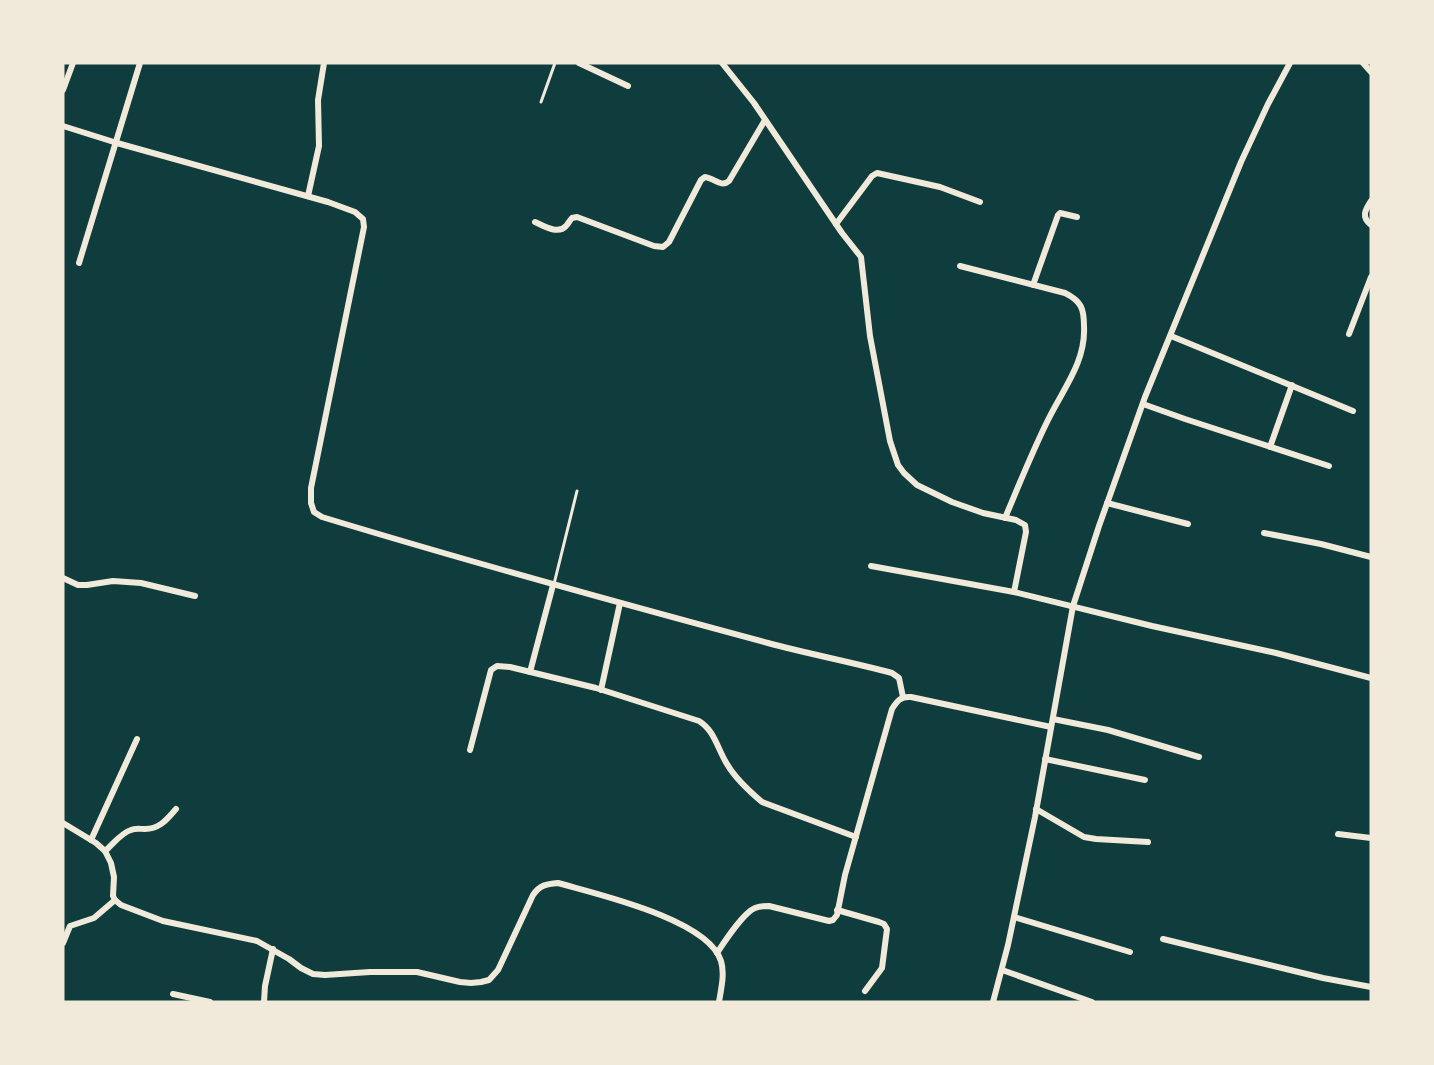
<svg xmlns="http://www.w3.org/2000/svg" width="1434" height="1065" viewBox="0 0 1434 1065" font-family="Barlow,sans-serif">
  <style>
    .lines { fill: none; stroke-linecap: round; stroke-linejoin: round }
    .service { stroke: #f1e9da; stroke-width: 3 }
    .minor { stroke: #f1e9da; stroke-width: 6 }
  </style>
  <rect width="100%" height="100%" fill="#0f3d3e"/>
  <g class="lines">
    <g class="service">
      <path d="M 541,102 L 555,63"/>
      <path d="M 554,584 L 577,491"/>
    </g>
    <g class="minor">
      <path d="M 579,63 L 628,86"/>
      <path d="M 722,63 L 754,103 L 842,233 L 861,257 L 870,336 L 890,441 L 898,465 L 904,473 L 917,485 L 952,502 L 983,513 L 1016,520 L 1025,525 L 1026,532 L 1014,592"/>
      <path d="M 1363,63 L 1371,72"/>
      <path d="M 63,90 L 73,63"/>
      <path d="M 63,126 L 117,143 L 328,202 L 355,212 L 363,219 L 364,227 L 311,488 L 311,503 L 314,512 L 322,517 C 470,562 619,603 768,643 C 809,654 851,662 892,673 L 899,678 L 903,697"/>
      <path d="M 308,196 L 319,146 L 318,100 L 324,63"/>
      <path d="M 1371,201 C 1365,210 1361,217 1371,225"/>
      <path d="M 535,222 C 544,226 558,235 566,226 C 568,224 570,220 572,218 L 577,217 L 654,246 L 663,247 L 669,242 L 701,180 L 705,177 C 714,178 721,188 729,181 L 765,120"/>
      <path d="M 836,224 L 872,176 L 877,173 L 940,187 L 980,202"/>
      <path d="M 79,263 L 140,63"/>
      <path d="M 960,266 L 1065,293 C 1081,301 1084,308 1084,326 C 1086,362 1063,389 1048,420 C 1032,452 1019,485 1005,518"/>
      <path d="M 1033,285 L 1058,215 L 1060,213 L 1077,217"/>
      <path d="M 1349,334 L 1371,277"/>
      <path d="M 1171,336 L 1353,411"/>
      <path d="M 1143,404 L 1185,419 L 1329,466"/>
      <path d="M 1270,447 L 1292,385"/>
      <path d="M 1107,503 L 1188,524"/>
      <path d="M 1264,533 L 1321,544 L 1371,557"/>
      <path d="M 871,566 L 1014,592 L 1152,626 L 1276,653 L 1371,678"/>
      <path d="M 63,578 L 78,585 L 87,585 L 113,581 L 141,583 L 195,596"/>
      <path d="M 530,672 L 553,585"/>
      <path d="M 601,690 L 620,603"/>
      <path d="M 1053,719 L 1108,730 L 1199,757"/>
      <path d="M 470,750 L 491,670 L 497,666 L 510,667 L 596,688 L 699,721 C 715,731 717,748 727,764 C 735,778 749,791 762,802 L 856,837"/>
      <path d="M 1045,759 L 1145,780"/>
      <path d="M 1036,809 L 1084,837 L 1096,839 L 1148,842"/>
      <path d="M 63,823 L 96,843 L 105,851 L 111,863 L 114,877 L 113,896 L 115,900 L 121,905 L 163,921 L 257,941 L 289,959 L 301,968 L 313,974 L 325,975 L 370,972 L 417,972 L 460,982 L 471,983 L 481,982 L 489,980 L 498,970 L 533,895 C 540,885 546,884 558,883 C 596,894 708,919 721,961 C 725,974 721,989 719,1002"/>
      <path d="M 1338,834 L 1371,838"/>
      <path d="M 91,840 L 137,739"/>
      <path d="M 105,851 C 112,845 121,833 131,830 C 135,828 140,829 145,829 C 160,829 167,819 176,809"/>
      <path d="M 837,910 L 879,922 L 884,924 L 887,929 L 882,968 L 865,991"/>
      <path d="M 1014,917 L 1130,952"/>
      <path d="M 1163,939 L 1323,978 L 1371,987"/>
      <path d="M 63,943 L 70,926 L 94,918 L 115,900"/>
      <path d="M 717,953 C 725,941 743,913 755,908 C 759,906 764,906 769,906 L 829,921 L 833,920 L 837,915 L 845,875 L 892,709 C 897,701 901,696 911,697 L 1051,727"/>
      <path d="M 1002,970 L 1092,1002"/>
      <path d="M 173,994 L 210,1002"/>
      <path d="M 264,1002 L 265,986 L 273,949"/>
      <path d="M 993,1002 L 1008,945 L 1035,817 L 1073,606 L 1099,526 L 1145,397 L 1241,162 L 1268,104 L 1290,63"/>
    </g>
  </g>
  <rect width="1434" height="1065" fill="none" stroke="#f1e9da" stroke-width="129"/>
</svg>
